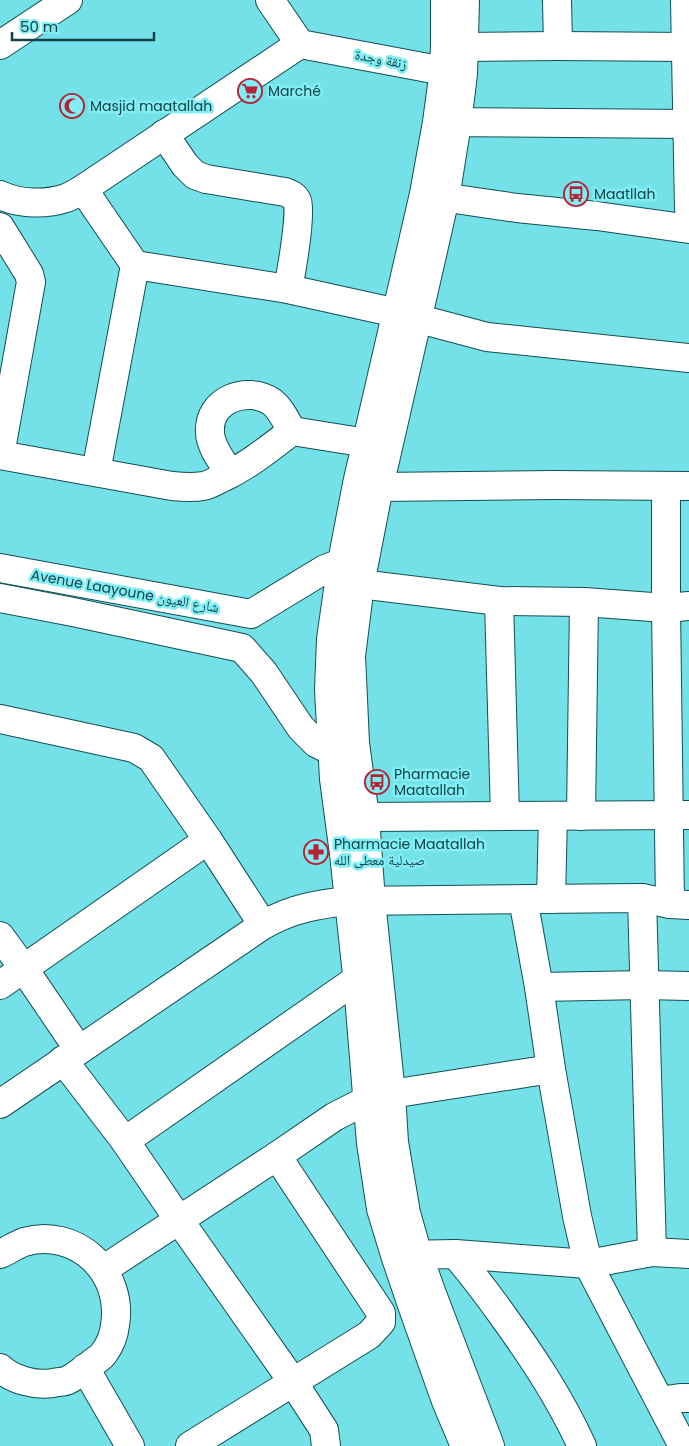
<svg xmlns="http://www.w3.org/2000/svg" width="689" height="1446" viewBox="0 0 689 1446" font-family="Poppins,'Noto Naskh Arabic',sans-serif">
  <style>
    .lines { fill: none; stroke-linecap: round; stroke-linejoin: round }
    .minor-casing { stroke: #125054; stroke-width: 30 }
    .minor { stroke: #fff; stroke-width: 28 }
    .labels { text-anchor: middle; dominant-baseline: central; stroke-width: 5; stroke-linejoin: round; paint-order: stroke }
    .street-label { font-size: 14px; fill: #144346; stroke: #81edf4 }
    .poi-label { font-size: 14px; fill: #144346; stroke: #81edf4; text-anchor: start }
  </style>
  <rect width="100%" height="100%" fill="#74e0e7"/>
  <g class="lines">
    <defs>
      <g id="minor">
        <path d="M 270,0 L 300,44"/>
        <path d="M 445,0 L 445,45 L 444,70 L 437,122 L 424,194 L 357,484 L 342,562 L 331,639 L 329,690 L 334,779 L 344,854 L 358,984 L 371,1143 L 381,1209 L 395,1255 L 413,1308 L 446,1401 L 465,1446"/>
        <path d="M 465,0 L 463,74 L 457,123 L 445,198 L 379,487 L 360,584 L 351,656 L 355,743 L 365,817 L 371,901 L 391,1094 L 394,1142 L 406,1213 L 418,1255 L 432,1294 L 490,1446"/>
        <path d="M 557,0 L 558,46"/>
        <path d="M 685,0 L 689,209"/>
        <path d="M 300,44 L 460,74"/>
        <path d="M 0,45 L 68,0"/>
        <path d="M 446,45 L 464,47 L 558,46 L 689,47"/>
        <path d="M 439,122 L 687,124"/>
        <path d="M 164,134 L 185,165 L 195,175 L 206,179 L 285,192 C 290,194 295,196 297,201 C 302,213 291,273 288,289"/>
        <path d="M 83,189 L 135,265 L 96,472"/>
        <path d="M 0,195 C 19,204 45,205 66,198 C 72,196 78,192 83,189 L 300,44"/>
        <path d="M 428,195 L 517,208 L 597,216 L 689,229"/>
        <path d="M 0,227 L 29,274 L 31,282 L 0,455"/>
        <path d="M 135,265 L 288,289 L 397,313 L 487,337 L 689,358"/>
        <path d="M 0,455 L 172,486 C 182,487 192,488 203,486 C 210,485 217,480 224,477 C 249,465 270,448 292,431 L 367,443"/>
        <path d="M 230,474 C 223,462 210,447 210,432 C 208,400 247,385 272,402 C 281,409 286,421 292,431"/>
        <path d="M 361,484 L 379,487 L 553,485 L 689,486"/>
        <path d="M 666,486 L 666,608 L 670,904"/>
        <path d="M 0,568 L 251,614 L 325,569 L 355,558"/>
        <path d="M 360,584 L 499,601 L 584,602 L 666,608 L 689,606"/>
        <path d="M 0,598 L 73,612 L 242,648 L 264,673 L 301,728 L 316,743 L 326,748 L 333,748 L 347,745"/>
        <path d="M 499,601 L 505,816"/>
        <path d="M 0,719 L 134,748 L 151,758 L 208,840 L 263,925"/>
        <path d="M 581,816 L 584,602"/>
        <path d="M 365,817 L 689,815"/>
        <path d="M 642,898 L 652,1252"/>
        <path d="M 523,899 L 539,987 L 551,1069 L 577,1216 L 588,1264 L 683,1446"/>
        <path d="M 551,899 L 553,816"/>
        <path d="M 0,936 L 24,969 L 79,1050"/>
        <path d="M 0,985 L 208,840"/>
        <path d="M 539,987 L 644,985 L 689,986"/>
        <path d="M 63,1060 L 125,1141 L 179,1220 L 293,1382 L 324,1430 L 326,1446"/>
        <path d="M 0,1104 L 263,925 C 291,909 317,904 349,901 L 642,898 L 670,904 L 689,905"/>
        <path d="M 125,1141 L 350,984 L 358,984"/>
        <path d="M 0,1254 C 7,1251 16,1245 24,1242 C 76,1227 124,1272 115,1325 C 114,1334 110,1345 104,1353 C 101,1358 94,1361 90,1365 C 83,1370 75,1377 68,1380 C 64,1382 58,1382 53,1383 C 36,1386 13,1380 0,1368"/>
        <path d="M 455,1254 C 471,1272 484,1290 498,1309 C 530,1353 559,1396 582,1446"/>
        <path d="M 401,1255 L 455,1254 L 588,1264 L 652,1252 L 689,1254"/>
        <path d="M 104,1269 L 277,1156 L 334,1117 L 369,1099 L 391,1094 L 551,1069"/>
        <path d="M 85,1368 L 130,1446"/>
        <path d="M 660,1401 L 680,1398 L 689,1398"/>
        <path d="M 190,1446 L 369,1335 L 381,1322 L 381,1313 L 277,1156"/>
      </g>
    </defs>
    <use href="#minor" class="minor-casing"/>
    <use href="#minor" class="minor"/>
  </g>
  <defs>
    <symbol id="supermarket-ring" viewBox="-11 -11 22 22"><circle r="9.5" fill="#81edf4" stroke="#b52334" stroke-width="1.5"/><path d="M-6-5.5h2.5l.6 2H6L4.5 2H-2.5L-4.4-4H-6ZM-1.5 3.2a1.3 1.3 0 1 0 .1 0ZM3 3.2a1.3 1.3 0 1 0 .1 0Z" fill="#b52334"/></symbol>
    <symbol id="mosque-ring" viewBox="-11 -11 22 22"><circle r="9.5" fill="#81edf4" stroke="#b52334" stroke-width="1.5"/><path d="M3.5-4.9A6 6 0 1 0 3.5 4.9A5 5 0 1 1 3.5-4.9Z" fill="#b52334"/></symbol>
    <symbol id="bus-ring" viewBox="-11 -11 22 22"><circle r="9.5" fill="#81edf4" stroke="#b52334" stroke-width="1.5"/><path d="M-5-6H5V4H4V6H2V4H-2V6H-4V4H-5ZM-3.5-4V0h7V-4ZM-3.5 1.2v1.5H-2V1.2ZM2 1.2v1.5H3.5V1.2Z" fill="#b52334"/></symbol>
    <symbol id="pharmacy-ring" viewBox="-11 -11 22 22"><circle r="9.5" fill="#81edf4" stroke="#b52334" stroke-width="1.5"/><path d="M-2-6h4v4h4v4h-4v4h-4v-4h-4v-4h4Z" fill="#b52334"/></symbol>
  </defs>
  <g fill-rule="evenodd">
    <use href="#supermarket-ring" x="236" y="77" width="28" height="28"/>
    <use href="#mosque-ring" x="58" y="92" width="28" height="28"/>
    <use href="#bus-ring" x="562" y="180" width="28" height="28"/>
    <use href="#bus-ring" x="363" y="768" width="28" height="28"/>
    <use href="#pharmacy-ring" x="302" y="838" width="28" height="28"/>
  </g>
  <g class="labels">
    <g class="street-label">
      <text transform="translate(381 59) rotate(11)">زنقة وجدة</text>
      <text transform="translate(125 591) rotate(10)">Avenue Laayoune شارع العيون</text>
    </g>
    <g class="poi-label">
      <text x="268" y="91">Marché</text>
      <text x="90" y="106">Masjid maatallah</text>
      <text x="594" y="194">Maatllah</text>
      <text x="394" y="774">Pharmacie<tspan x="394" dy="16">Maatallah</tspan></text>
      <text x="334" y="844">Pharmacie Maatallah<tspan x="334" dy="16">صيدلية معطى الله</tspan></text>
    </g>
  </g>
  <path d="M12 32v8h142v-8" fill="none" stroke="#144346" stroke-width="2.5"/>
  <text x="20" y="32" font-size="15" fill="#144346" stroke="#81edf4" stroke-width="4" paint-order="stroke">50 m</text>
</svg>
